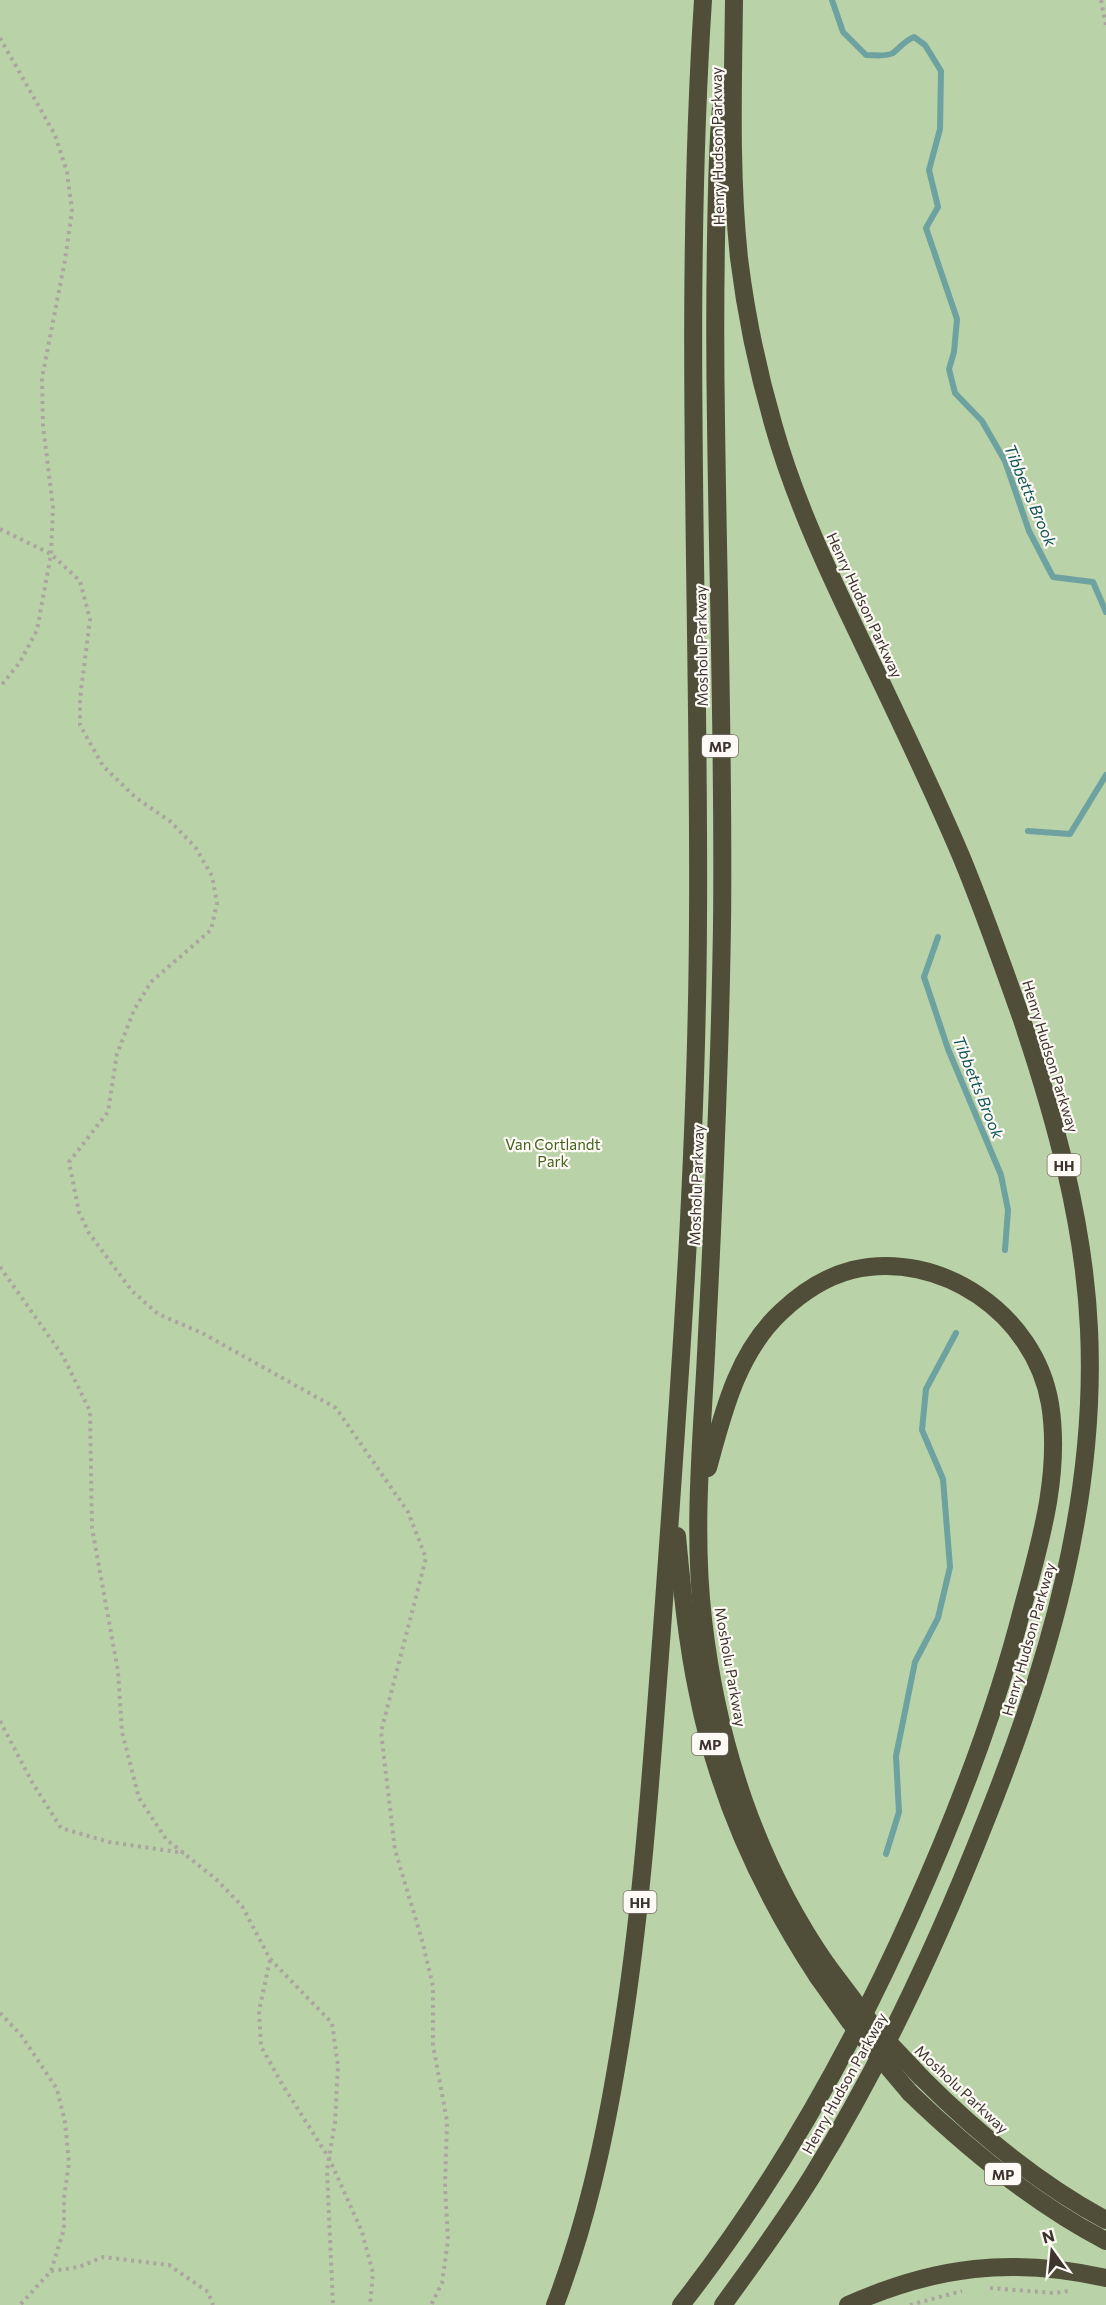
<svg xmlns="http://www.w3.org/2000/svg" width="1106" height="2305" viewBox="0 0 1106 2305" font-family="Commissioner,sans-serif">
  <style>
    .green { fill: #bad2a7 }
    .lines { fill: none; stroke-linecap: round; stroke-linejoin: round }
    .stream { stroke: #6da2a0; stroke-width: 6 }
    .path { stroke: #aba5a0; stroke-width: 4; stroke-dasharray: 3 4.5; stroke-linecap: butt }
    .motorway { stroke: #504e38; stroke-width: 18 }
    .motorway-bridge { stroke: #504e38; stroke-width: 18 }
    .labels { text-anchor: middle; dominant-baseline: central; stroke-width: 4.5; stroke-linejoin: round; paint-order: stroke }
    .shield { fill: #fdf9f5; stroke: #776f69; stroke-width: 1.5 }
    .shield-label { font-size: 14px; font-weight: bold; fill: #3d342d }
    .street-label { font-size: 15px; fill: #3d342d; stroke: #fdf9f5 }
    .park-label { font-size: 15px; fill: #40631b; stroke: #fdf9f5 }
    .water-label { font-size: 16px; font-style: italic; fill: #115657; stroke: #fdf9f5 }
  </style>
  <rect width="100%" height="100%" fill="#fdf9f5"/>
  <rect class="green" x="0" y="0" width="1106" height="2305"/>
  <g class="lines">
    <g class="stream">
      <path d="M 832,0 L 843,32 L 866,55 C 875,55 886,57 893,53 C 901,47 904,41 914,37 L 925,45 L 941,71 L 940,129 L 929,170 L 938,207 L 926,228 L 957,319 L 954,352 L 949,369 L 955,393 L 982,421 L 1005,461 L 1029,531 L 1053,577 L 1093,582 L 1106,612"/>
      <path d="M 1028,831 L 1070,834 L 1106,775"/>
      <path d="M 938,937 L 924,977 L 948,1049 L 1001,1175 L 1008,1210 L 1005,1250"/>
      <path d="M 886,1854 L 899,1812 L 896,1756 L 915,1662 L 938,1618 L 950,1567 L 943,1479 L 922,1430 L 926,1389 L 956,1333"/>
    </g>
    <g class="path">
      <path d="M 1101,0 L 1106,26"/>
      <path d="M 0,38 L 55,135 L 67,172 L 72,211 L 65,260 L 42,378 L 43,426 L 53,507 L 51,554 L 37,630 L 20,662 L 0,687"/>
      <path d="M 0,529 L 51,554 L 80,581 L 90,619 L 80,699 L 80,725 L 103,766 L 135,797 L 171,822 L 196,848 L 212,876 L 217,903 L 211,930 L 151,982 L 134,1010 L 117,1054 L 108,1112 L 69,1162 L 79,1212 L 89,1233 L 132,1291 L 158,1314 L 202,1333 L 336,1408 L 408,1512 L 426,1558 L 381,1732 L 395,1850 L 422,1940 L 433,1986 L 433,2045 L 447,2121 L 445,2186 L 448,2240 L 442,2283 L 431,2305"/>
      <path d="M 0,1267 L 63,1356 L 90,1411 L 92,1528 L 118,1671 L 122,1732 L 139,1798 L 166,1839 L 217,1880 L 242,1906 L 270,1959 L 332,2023 L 338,2066 L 335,2122 L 327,2170 L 333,2305"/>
      <path d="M 0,1721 L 32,1782 L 61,1828 L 109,1842 L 184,1853"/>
      <path d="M 270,1960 L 259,2011 L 261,2046 L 282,2084 L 329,2158 L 362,2232 L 373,2273 L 370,2305"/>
      <path d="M 0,2013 L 21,2035 L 57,2089 L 65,2122 L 69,2163 L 64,2198 L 64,2229 L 51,2271 L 20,2305"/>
      <path d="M 51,2271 L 79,2267 L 103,2257 L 169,2265 L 208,2292 L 213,2305"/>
      <path d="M 990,2288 L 1054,2293 L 1069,2291"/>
      <path d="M 910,2305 L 962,2291"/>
    </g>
    <g class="motorway">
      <path d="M 722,97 C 717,144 717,192 716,240 C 715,300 715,360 716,421 C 718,589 724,757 722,925 C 720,1062 714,1198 707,1334 C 703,1428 692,1525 703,1619 C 717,1742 756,1863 827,1965"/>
      <path d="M 677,1536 C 682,1589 687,1642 698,1694 C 718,1795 762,1892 818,1977"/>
      <path d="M 921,2077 C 976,2132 1037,2183 1106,2220"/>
      <path d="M 910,2093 C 969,2150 1033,2203 1106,2241"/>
      <path d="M 555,2305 C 586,2224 604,2142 618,2057 C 642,1915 651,1772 662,1629 C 679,1393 697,1157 698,920 C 700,613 683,306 703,0"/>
      <path d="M 681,2305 C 775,2185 850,2052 912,1913 C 957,1813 996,1712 1023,1606 C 1041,1540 1061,1472 1050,1404 C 1035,1314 940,1249 852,1270 C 825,1277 801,1293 781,1312 C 737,1353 723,1413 708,1468"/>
      <path d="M 723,2305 C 754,2262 786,2219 814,2173 C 883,2061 938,1942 986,1820 C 1049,1663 1097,1499 1089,1329 C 1084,1222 1055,1118 1021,1017 C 1002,963 983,909 961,856 C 927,776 889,699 852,621 C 822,558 793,494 774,427 C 758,372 746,315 739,258 C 730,173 733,86 734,0"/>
      <path d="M 848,2305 C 936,2266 1011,2257 1106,2278"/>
    </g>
    <g class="motorway-bridge">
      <path d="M 827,1965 L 873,2026 L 921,2077"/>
      <path d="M 818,1977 L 850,2022 L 910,2093"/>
    </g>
  </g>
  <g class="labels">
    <g class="shield">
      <rect x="702" y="735" width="36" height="22" rx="4.5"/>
      <rect x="1047.5" y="1154" width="33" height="22" rx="4.5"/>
      <rect x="692" y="1733" width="36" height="22" rx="4.5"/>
      <rect x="623.5" y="1891" width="33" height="22" rx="4.5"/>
      <rect x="985" y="2163" width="36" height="22" rx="4.5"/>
    </g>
    <g class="shield-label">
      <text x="720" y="746">MP</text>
      <text x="1064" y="1165">HH</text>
      <text x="710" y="1744">MP</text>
      <text x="640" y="1902">HH</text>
      <text x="1003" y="2174">MP</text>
    </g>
    <g class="street-label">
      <text transform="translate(717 146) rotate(-91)">Henry Hudson Parkway</text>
      <text transform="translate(865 605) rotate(65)">Henry Hudson Parkway</text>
      <text transform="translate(701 646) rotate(-91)">Mosholu Parkway</text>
      <text transform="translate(1051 1056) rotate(73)">Henry Hudson Parkway</text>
      <text transform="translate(696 1185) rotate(-88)">Mosholu Parkway</text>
      <text transform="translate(1028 1639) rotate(-74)">Henry Hudson Parkway</text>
      <text transform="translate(731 1667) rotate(80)">Mosholu Parkway</text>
      <text transform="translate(844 2083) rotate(-61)">Henry Hudson Parkway</text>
      <text transform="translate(962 2089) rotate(43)">Mosholu Parkway</text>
    </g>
    <g class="park-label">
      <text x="553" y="1144">Van Cortlandt<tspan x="553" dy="17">Park</tspan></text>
    </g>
    <g class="water-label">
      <text transform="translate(1031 495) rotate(67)">Tibbetts Brook</text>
      <text transform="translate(979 1087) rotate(68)">Tibbetts Brook</text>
    </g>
  </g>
  <g transform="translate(1052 2251) rotate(345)" stroke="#fdf9f5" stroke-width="4.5" paint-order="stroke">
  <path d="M0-4.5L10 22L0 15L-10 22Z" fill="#3d342d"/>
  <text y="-9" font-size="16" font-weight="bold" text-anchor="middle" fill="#3d342d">N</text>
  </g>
</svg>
